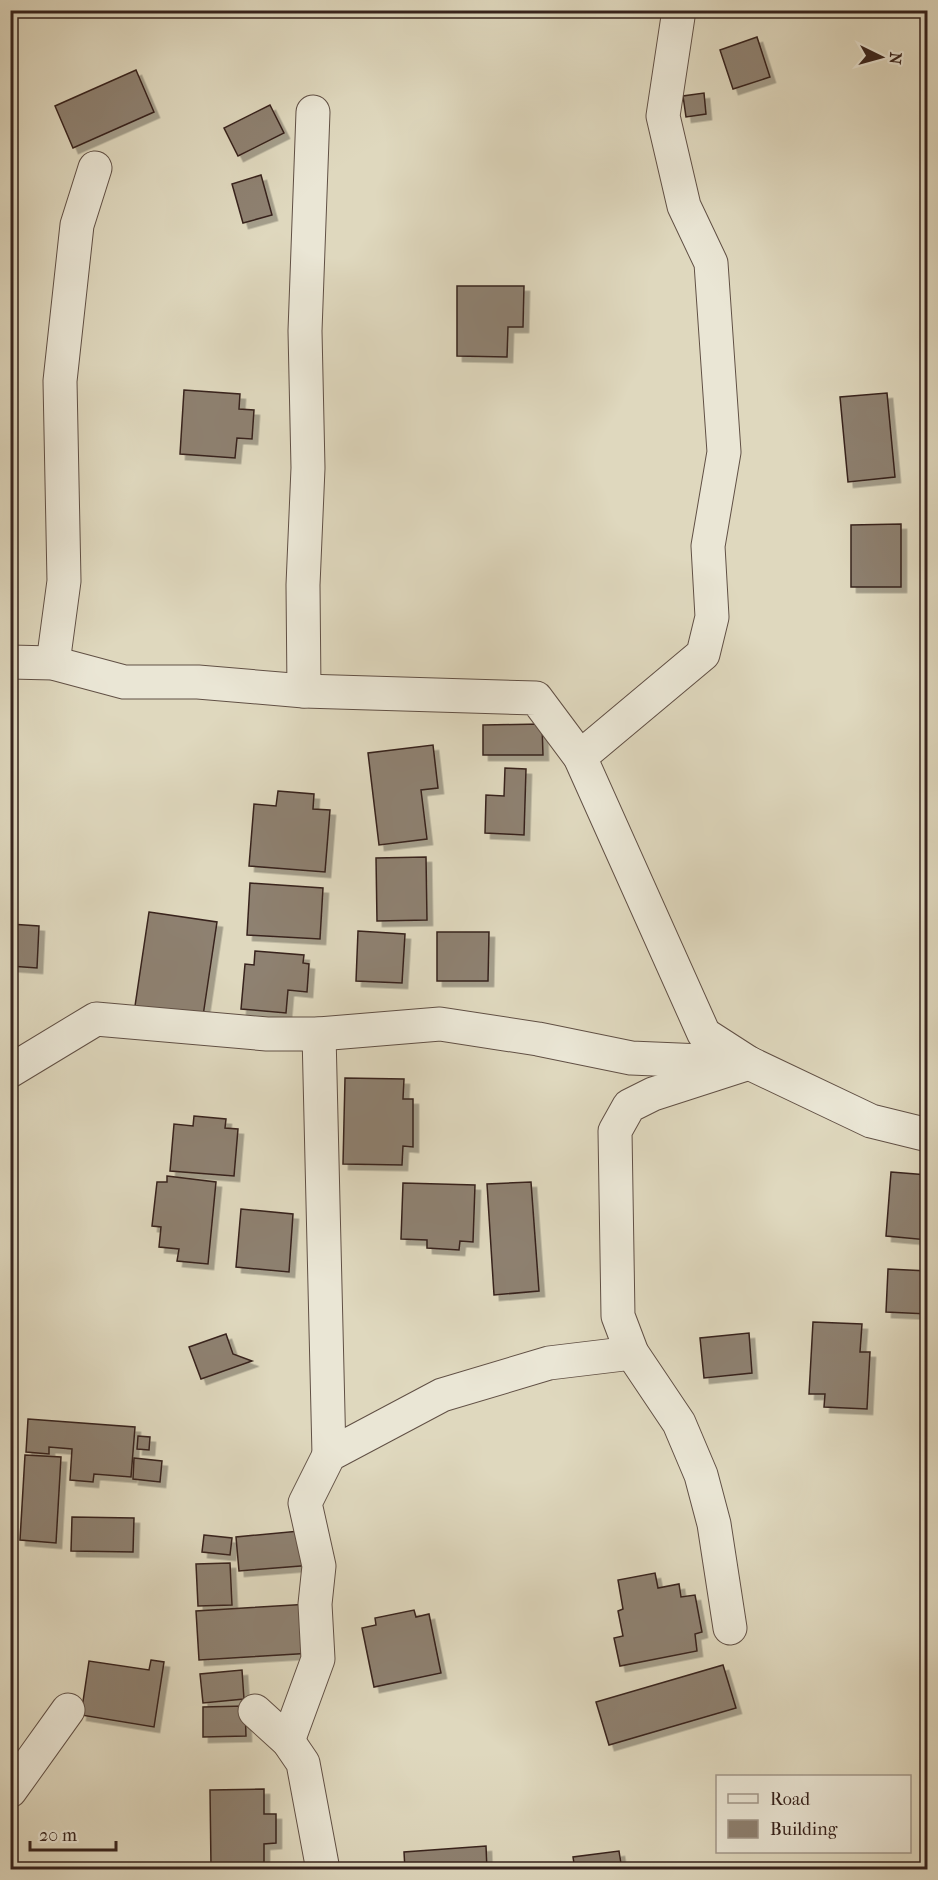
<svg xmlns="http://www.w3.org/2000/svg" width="938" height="1880" viewBox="0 0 938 1880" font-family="'IM FELL French Canon',serif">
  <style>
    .building { fill: #8e8171; stroke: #37231d; stroke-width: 1.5; filter: url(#shadow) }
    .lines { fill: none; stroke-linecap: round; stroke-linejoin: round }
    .minor-casing { stroke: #615045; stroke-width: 35 }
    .minor { stroke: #eae6d5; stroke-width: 33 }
  </style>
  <defs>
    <filter id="shadow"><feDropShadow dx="5.5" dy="5.5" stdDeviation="0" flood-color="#0004"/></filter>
  </defs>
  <rect width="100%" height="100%" fill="#dfd8be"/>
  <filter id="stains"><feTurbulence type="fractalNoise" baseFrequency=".00333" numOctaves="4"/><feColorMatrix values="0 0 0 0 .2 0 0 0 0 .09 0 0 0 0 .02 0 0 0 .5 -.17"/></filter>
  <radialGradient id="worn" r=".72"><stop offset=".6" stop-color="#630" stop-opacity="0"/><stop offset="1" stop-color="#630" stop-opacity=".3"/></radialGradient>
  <g class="building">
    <path d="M 757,37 L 770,77 L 733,89 L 720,50 Z"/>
    <path d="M 136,70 L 154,112 L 73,148 L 55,106 Z"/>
    <path d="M 704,93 L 706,114 L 686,117 L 683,96 Z"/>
    <path d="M 270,105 L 284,133 L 238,156 L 224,128 Z"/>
    <path d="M 261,175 L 272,215 L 243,223 L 232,184 Z"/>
    <path d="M 457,286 L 524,286 L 523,327 L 508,327 L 507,357 L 457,356 Z"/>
    <path d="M 184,390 L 240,394 L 239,409 L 254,410 L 252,439 L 237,438 L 235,458 L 180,454 Z"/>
    <path d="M 887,393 L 895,477 L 848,482 L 840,397 Z"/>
    <path d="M 901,524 L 901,587 L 851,587 L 851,525 Z"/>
    <path d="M 542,724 L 543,755 L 483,755 L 483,725 Z"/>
    <path d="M 433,745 L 438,788 L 421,790 L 427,839 L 379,845 L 368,753 Z"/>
    <path d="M 505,768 L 526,769 L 524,835 L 485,833 L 486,795 L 504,796 Z"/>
    <path d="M 278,791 L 314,794 L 313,809 L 330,810 L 325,872 L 249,866 L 254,804 L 276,806 Z"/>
    <path d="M 426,857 L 427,920 L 377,921 L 376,858 Z"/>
    <path d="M 250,883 L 323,888 L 320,939 L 247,935 Z"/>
    <path d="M 149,912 L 217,922 L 203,1016 L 135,1006 Z"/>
    <path d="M 10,924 L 39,926 L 37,968 L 10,966 Z"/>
    <path d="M 358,931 L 405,934 L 402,983 L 356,981 Z"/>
    <path d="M 437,932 L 489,932 L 488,981 L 437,981 Z"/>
    <path d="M 255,951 L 304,955 L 303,963 L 309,964 L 307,992 L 288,990 L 286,1013 L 241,1009 L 245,964 L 254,965 Z"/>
    <path d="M 345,1078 L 404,1079 L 403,1099 L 413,1099 L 413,1147 L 403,1146 L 402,1165 L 343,1164 Z"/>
    <path d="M 194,1116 L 226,1119 L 225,1128 L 238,1129 L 234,1176 L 170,1171 L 174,1124 L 193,1126 Z"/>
    <path d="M 891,1172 L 928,1175 L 928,1240 L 886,1236 Z"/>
    <path d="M 167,1176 L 216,1182 L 208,1264 L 177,1261 L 179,1249 L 159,1247 L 161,1227 L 152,1226 L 157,1182 L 167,1182 Z"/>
    <path d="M 531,1182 L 539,1291 L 494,1295 L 487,1184 Z"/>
    <path d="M 403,1183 L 475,1185 L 473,1242 L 460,1241 L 459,1250 L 427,1248 L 427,1240 L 401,1239 Z"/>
    <path d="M 241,1209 L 293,1214 L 289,1272 L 236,1267 Z"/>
    <path d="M 888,1269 L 928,1271 L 928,1314 L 886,1312 Z"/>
    <path d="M 813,1322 L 862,1324 L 860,1352 L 870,1352 L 867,1409 L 824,1407 L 825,1394 L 809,1394 Z"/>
    <path d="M 749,1333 L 752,1373 L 704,1378 L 700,1338 Z"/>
    <path d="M 226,1334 L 233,1354 L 252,1361 L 201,1379 L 189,1347 Z"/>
    <path d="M 28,1419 L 135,1427 L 131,1477 L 94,1474 L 93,1482 L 70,1480 L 72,1449 L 49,1447 L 49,1454 L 26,1452 Z"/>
    <path d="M 138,1436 L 150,1437 L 149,1450 L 137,1449 Z"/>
    <path d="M 25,1455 L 61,1457 L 56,1543 L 20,1540 Z"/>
    <path d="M 134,1458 L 162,1461 L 160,1482 L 133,1479 Z"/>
    <path d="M 72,1517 L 134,1518 L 133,1552 L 71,1551 Z"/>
    <path d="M 310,1530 L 313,1565 L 239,1571 L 236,1537 Z"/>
    <path d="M 204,1535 L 232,1538 L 230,1555 L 202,1552 Z"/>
    <path d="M 230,1563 L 232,1605 L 198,1606 L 196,1564 Z"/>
    <path d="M 655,1573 L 658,1588 L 679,1584 L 681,1597 L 695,1595 L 702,1632 L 695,1634 L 697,1651 L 620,1666 L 614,1638 L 623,1636 L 618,1611 L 623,1609 L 618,1580 Z"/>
    <path d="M 310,1604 L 313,1653 L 199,1660 L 196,1611 Z"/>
    <path d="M 414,1610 L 416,1617 L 429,1614 L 441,1673 L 374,1687 L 362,1628 L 376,1625 L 375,1618 Z"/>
    <path d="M 151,1660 L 164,1662 L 154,1727 L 81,1715 L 89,1661 L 149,1670 Z"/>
    <path d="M 723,1665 L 736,1708 L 609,1745 L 596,1702 Z"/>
    <path d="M 242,1670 L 244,1699 L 203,1703 L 200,1674 Z"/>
    <path d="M 245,1706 L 246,1736 L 203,1737 L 203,1707 Z"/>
    <path d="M 264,1789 L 264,1814 L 276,1814 L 276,1843 L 264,1844 L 264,1866 L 211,1867 L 210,1790 Z"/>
    <path d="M 486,1846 L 487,1870 L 405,1870 L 404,1852 Z"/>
    <path d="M 619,1851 L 622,1870 L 575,1870 L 573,1857 Z"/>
    <path d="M 682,1867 L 713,1870 L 682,1870 Z"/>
  </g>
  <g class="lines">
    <defs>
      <g id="minor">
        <path d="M 10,662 L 53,663 L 124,682 L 198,682 L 304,691 L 536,698 L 580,757 L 704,1034 L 749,1063 L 871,1121 L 928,1135"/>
        <path d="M 53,663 L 64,581 L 60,381 L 77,225 L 95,168"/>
        <path d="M 304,691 L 303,585 L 308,468 L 305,331 L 313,112"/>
        <path d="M 580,757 L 703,654 L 712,617 L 708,546 L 724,452 L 711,263 L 684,206 L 663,116 L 679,10"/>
        <path d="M 319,1034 L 440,1024 L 538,1039 L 631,1058 L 726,1062"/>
        <path d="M 10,1071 L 96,1019 L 267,1034 L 319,1034 L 329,1455"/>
        <path d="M 730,1628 L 714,1524 L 701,1475 L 679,1423 L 632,1353 L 618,1316 L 615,1131 L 629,1106 L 653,1094 L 749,1063"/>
        <path d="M 255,1711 L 288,1741 L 303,1763 L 323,1870"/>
        <path d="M 288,1741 L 318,1659 L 315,1604 L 319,1566 L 305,1503 L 329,1455 L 442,1395 L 549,1363 L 632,1353"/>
        <path d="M 10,1791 L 68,1710"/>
      </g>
    </defs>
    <use href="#minor" class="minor-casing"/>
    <use href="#minor" class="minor"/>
  </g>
  <rect width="938" height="1880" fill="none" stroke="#dfd8be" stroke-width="36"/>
  <rect x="12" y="12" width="914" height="1856" fill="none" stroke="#37231d" stroke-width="3"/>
  <rect x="18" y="18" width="902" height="1844" fill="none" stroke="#37231d" stroke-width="1.5"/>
  <rect x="716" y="1775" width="195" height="78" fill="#eae6d5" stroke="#a2988b" stroke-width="1.5"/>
  <rect x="728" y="1794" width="30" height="9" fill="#eae6d5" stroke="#a2988b" stroke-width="1.5"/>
  <text x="770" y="1805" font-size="18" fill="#37231d">Road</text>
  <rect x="728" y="1820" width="30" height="18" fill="#8e8171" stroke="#a2988b" stroke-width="1.5"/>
  <text x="770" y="1835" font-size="18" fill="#37231d">Building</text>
  <g transform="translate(881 57) rotate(95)" stroke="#eae6d5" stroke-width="4.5" paint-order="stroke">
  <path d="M0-4.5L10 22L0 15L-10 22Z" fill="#37231d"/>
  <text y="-9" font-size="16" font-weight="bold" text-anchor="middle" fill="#37231d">N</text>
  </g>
  <path d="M30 1841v9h86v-9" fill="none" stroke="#37231d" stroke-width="3"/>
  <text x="39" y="1841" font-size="18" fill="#37231d" stroke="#eae6d5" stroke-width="4.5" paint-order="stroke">20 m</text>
  <rect width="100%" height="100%" filter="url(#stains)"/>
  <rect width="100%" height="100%" fill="url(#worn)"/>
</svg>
